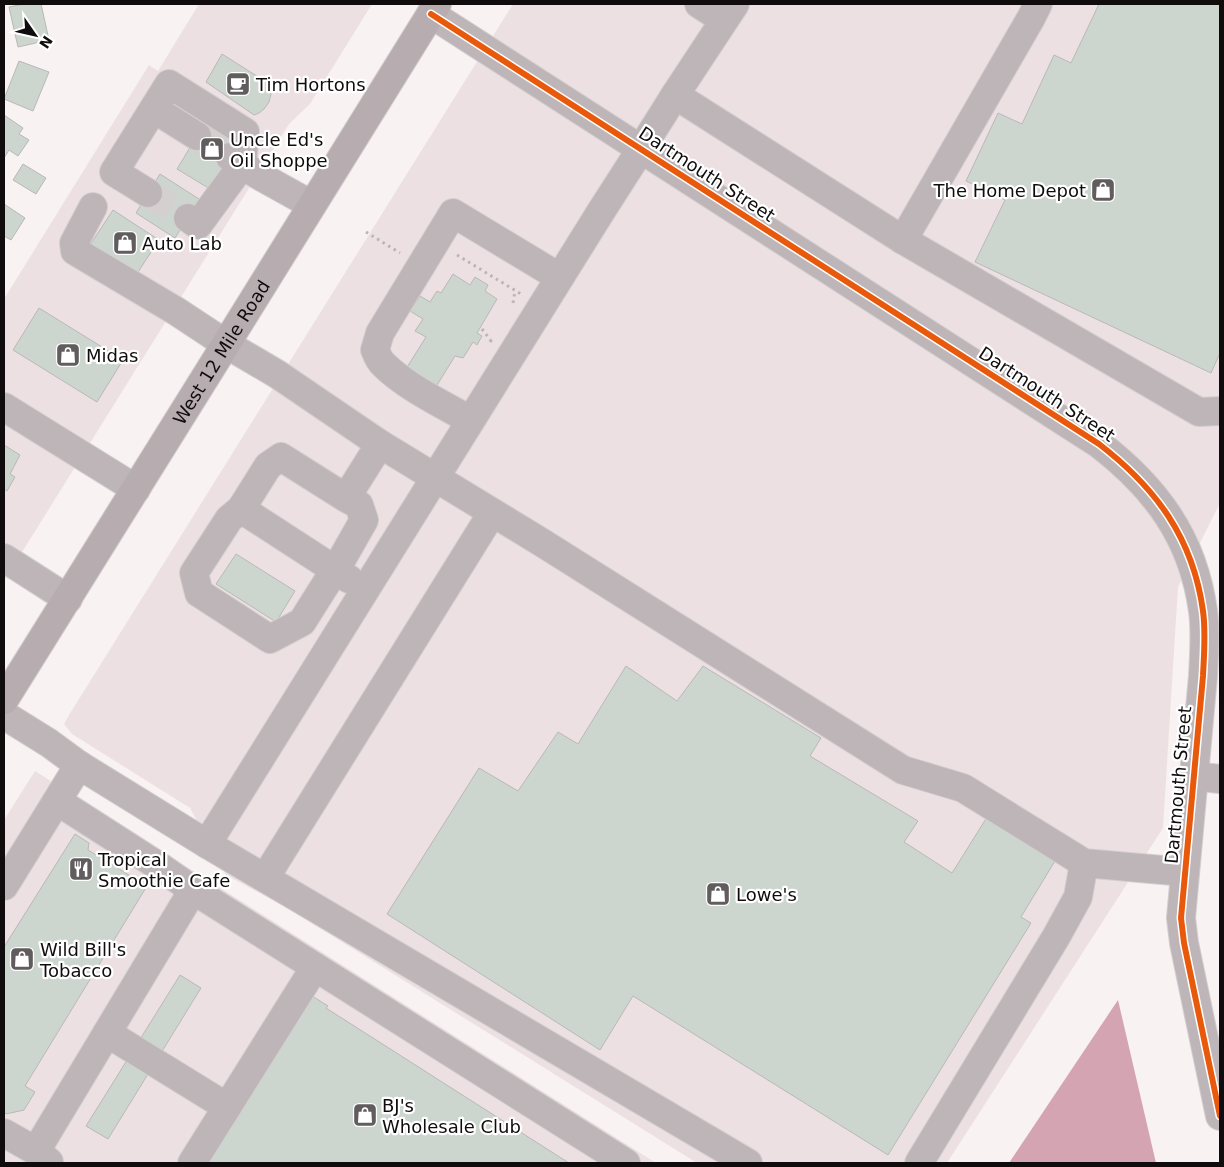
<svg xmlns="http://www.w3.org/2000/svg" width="1224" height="1167" viewBox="0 0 1224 1167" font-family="'DejaVu Sans',sans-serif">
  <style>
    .built { fill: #ede0e3 }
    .water { fill: #d4a4b3 }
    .building { fill: #ccd6cf; stroke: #b9b8b8 }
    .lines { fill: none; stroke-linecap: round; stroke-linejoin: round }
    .minor-tunnel { stroke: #d5d0d0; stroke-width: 28; stroke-dasharray: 28 14; stroke-linecap: butt }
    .minor-casing { stroke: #d2cecf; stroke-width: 30 }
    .major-casing { stroke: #d2cecf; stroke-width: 30 }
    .path { stroke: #bcb5b7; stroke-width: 3; stroke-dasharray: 2.5 4; stroke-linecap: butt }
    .minor { stroke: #bdb5b7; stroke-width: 28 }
    .major { stroke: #b7acaf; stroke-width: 28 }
    .cycleway-casing { stroke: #fff; stroke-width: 9 }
    .cycleway { stroke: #e8590c; stroke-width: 6 }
    .labels { text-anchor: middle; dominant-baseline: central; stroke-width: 4.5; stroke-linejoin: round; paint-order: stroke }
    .poi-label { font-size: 18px; fill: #100c0d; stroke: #fff; text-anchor: start }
    .street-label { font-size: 18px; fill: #100c0d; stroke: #fff }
  </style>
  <rect width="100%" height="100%" fill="#f8f2f3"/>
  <g class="built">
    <path d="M 199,4 L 372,4 L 310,104 L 289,124 L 4,581 L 4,299 L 149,65 L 158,71 Z"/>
    <path d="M 513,4 L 1220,4 L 1220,503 L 1178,587 L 1163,828 L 947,1163 L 697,1163 L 289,909 L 226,875 L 190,808 L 72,734 L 64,724 L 69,715 Z"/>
    <path d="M 35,771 L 656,1163 L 4,1163 L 4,820 Z"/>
  </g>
  <path class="water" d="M 1118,1000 L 1156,1163 L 1009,1163 Z"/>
  <g class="building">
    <path d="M 24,4 L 41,4 L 49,40 L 18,47 L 9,7 Z"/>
    <path d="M 1099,4 L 1220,4 L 1220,353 L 1211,373 L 975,262 L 1005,200 L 966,181 L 998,113 L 1022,124 L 1054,55 L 1071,63 Z"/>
    <path d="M 222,54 L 271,85 L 269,89 L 271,94 L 269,102 L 264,109 L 259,113 L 254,115 L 206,82 Z"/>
    <path d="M 19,61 L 49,72 L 33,111 L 4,99 Z"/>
    <path d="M 4,115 L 23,128 L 19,134 L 29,140 L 18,156 L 9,150 L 4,158 Z"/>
    <path d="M 206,121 L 239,142 L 210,189 L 177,169 Z"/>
    <path d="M 23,164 L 46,178 L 36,194 L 13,180 Z"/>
    <path d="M 160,174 L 199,199 L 175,238 L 136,213 Z"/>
    <path d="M 4,204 L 25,218 L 11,240 L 4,236 Z"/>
    <path d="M 113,210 L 159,240 L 136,275 L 90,245 Z"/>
    <path d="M 453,274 L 470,285 L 475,277 L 488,285 L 485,291 L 497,299 L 477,333 L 482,336 L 477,345 L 473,342 L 463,358 L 455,356 L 434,390 L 404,372 L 426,337 L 415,331 L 423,319 L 410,311 L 420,296 L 430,302 L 437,291 L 441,293 Z"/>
    <path d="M 39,308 L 123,360 L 97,402 L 13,350 Z"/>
    <path d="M 4,445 L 20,455 L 10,474 L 15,477 L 7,491 L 4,489 Z"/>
    <path d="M 236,554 L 295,591 L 276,622 L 216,584 Z"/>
    <path d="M 626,666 L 677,701 L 703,666 L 821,738 L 810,756 L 918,821 L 904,842 L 952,873 L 989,814 L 1058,856 L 1021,917 L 1031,923 L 888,1155 L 633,996 L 600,1050 L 387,914 L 479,768 L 518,791 L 558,732 L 578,744 Z"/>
    <path d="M 75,834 L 89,843 L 88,850 L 147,886 L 25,1086 L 35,1092 L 24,1110 L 6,1114 L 4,1112 L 4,947 Z"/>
    <path d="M 180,975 L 201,988 L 108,1139 L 86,1126 Z"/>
    <path d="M 304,991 L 328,1006 L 326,1008 L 569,1163 L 205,1163 Z"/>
  </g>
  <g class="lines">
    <g class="minor-tunnel">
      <path d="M 197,136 L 230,157"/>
      <path d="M 148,193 L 188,218"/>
    </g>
    <defs>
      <g id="minor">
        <path d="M 699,4 L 724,20"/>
        <path d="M 431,14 L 1099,444 C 1156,488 1193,538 1203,611 C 1206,632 1204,654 1203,676 L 1181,918 L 1184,943 L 1220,1116"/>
        <path d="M 675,95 L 903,240 L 1199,412 L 1220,411"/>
        <path d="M 154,109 L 197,136"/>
        <path d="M 148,193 L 114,172 L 169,84 L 245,132 L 242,165 L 230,157"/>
        <path d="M 93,207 L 74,243 L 75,251 L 176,311 L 226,344 L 277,374 L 380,444 L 541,542 L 903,770 L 963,788 L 1084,863 L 1185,872"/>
        <path d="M 188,218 L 198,225 L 242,165 L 260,176 L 312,205"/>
        <path d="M 903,240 L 1031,18 L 1038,4"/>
        <path d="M 4,407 L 136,489"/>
        <path d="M 470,420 C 442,404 406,387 383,364 C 379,360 377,355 375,350 L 380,333 L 453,213 L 559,277"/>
        <path d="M 346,498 L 359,505 L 364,520 L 343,557 L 302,622 L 270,639 L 199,593 L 194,573 L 229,519 L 241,509 L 268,466 L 281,457 L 346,498 L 380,444"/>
        <path d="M 241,509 L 349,579"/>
        <path d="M 4,558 L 68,599"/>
        <path d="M 4,715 L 49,743 L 79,765 L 207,844 L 748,1163"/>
        <path d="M 1194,776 L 1220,779"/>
        <path d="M 57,801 L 163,869 L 193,890 L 626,1163"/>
        <path d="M 207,844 L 600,213 L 641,149 L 675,95 L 735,4"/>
        <path d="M 265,878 L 492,513"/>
        <path d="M 4,886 L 79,765"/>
        <path d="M 107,1033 L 227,1107"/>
        <path d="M 4,1133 L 36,1151 L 49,1162"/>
        <path d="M 36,1151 L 193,890"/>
        <path d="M 192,1163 L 315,967"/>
        <path d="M 919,1163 L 1056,937 L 1078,897 L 1084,863"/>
      </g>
      <g id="major">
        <path id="s1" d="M 4,700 L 226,344 L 437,4"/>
      </g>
    </defs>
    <use href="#minor" class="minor-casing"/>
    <use href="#major" class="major-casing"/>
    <g class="path">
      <path d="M 366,232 L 400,253"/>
      <path d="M 457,255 L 521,294"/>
      <path d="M 513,303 L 515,291"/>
      <path d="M 482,329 L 491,341 L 491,340"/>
    </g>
    <use href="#minor" class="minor"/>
    <use href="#major" class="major"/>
    <defs>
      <path id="cycleway" d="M 431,14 L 1099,444 C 1156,488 1193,538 1203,611 C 1206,632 1204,654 1203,676 L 1181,918 L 1184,943 L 1220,1116"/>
    </defs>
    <use href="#cycleway" class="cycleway-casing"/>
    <use href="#cycleway" class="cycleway"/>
  </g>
  <defs>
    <symbol id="cafe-square" viewBox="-11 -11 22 22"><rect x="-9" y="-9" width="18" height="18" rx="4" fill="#615c5e" stroke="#fff"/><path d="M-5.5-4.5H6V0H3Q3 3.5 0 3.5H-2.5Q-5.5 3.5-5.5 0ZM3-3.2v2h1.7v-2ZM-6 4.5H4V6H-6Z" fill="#fff"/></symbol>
    <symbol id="shop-square" viewBox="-11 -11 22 22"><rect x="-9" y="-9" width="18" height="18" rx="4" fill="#615c5e" stroke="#fff"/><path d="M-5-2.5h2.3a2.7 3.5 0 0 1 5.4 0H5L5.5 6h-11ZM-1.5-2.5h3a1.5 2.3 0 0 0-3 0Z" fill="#fff"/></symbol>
    <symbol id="restaurant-square" viewBox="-11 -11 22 22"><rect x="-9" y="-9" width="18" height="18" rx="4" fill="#615c5e" stroke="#fff"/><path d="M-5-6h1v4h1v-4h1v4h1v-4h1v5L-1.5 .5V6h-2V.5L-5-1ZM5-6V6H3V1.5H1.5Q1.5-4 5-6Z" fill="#fff"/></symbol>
  </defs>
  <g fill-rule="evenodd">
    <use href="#cafe-square" x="224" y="70" width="28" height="28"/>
    <use href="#shop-square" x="198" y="135" width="28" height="28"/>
    <use href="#shop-square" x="1089" y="176" width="28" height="28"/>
    <use href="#shop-square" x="111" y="229" width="28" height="28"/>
    <use href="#shop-square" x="54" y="341" width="28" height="28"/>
    <use href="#restaurant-square" x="67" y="855" width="28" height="28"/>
    <use href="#shop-square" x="704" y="880" width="28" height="28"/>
    <use href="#shop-square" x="8" y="945" width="28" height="28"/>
    <use href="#shop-square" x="351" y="1101" width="28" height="28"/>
  </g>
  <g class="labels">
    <g class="poi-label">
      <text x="256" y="84">Tim Hortons</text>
      <text x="230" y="139">Uncle Ed's<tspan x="230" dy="21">Oil Shoppe</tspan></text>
      <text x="1086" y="190" text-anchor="end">The Home Depot</text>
      <text x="142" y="243">Auto Lab</text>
      <text x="86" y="355">Midas</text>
      <text x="98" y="859">Tropical<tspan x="98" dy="21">Smoothie Cafe</tspan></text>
      <text x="736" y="894">Lowe's</text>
      <text x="40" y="949">Wild Bill's<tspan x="40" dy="21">Tobacco</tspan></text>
      <text x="382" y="1105">BJ's<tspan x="382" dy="21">Wholesale Club</tspan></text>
    </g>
    <g class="street-label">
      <text transform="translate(707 174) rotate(33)">Dartmouth Street</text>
      <text stroke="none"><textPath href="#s1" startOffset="410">West 12 Mile Road</textPath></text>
      <text transform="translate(1047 394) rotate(33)">Dartmouth Street</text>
      <text transform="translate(1178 785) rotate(-85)">Dartmouth Street</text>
    </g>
  </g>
  <rect width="1224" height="1167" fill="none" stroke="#100c0d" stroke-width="10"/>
  <g transform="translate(35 35) rotate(124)" stroke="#ffffff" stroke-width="4" paint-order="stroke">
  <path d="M0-4L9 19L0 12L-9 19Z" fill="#100c0d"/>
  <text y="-8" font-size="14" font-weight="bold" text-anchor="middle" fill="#100c0d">N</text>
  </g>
</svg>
